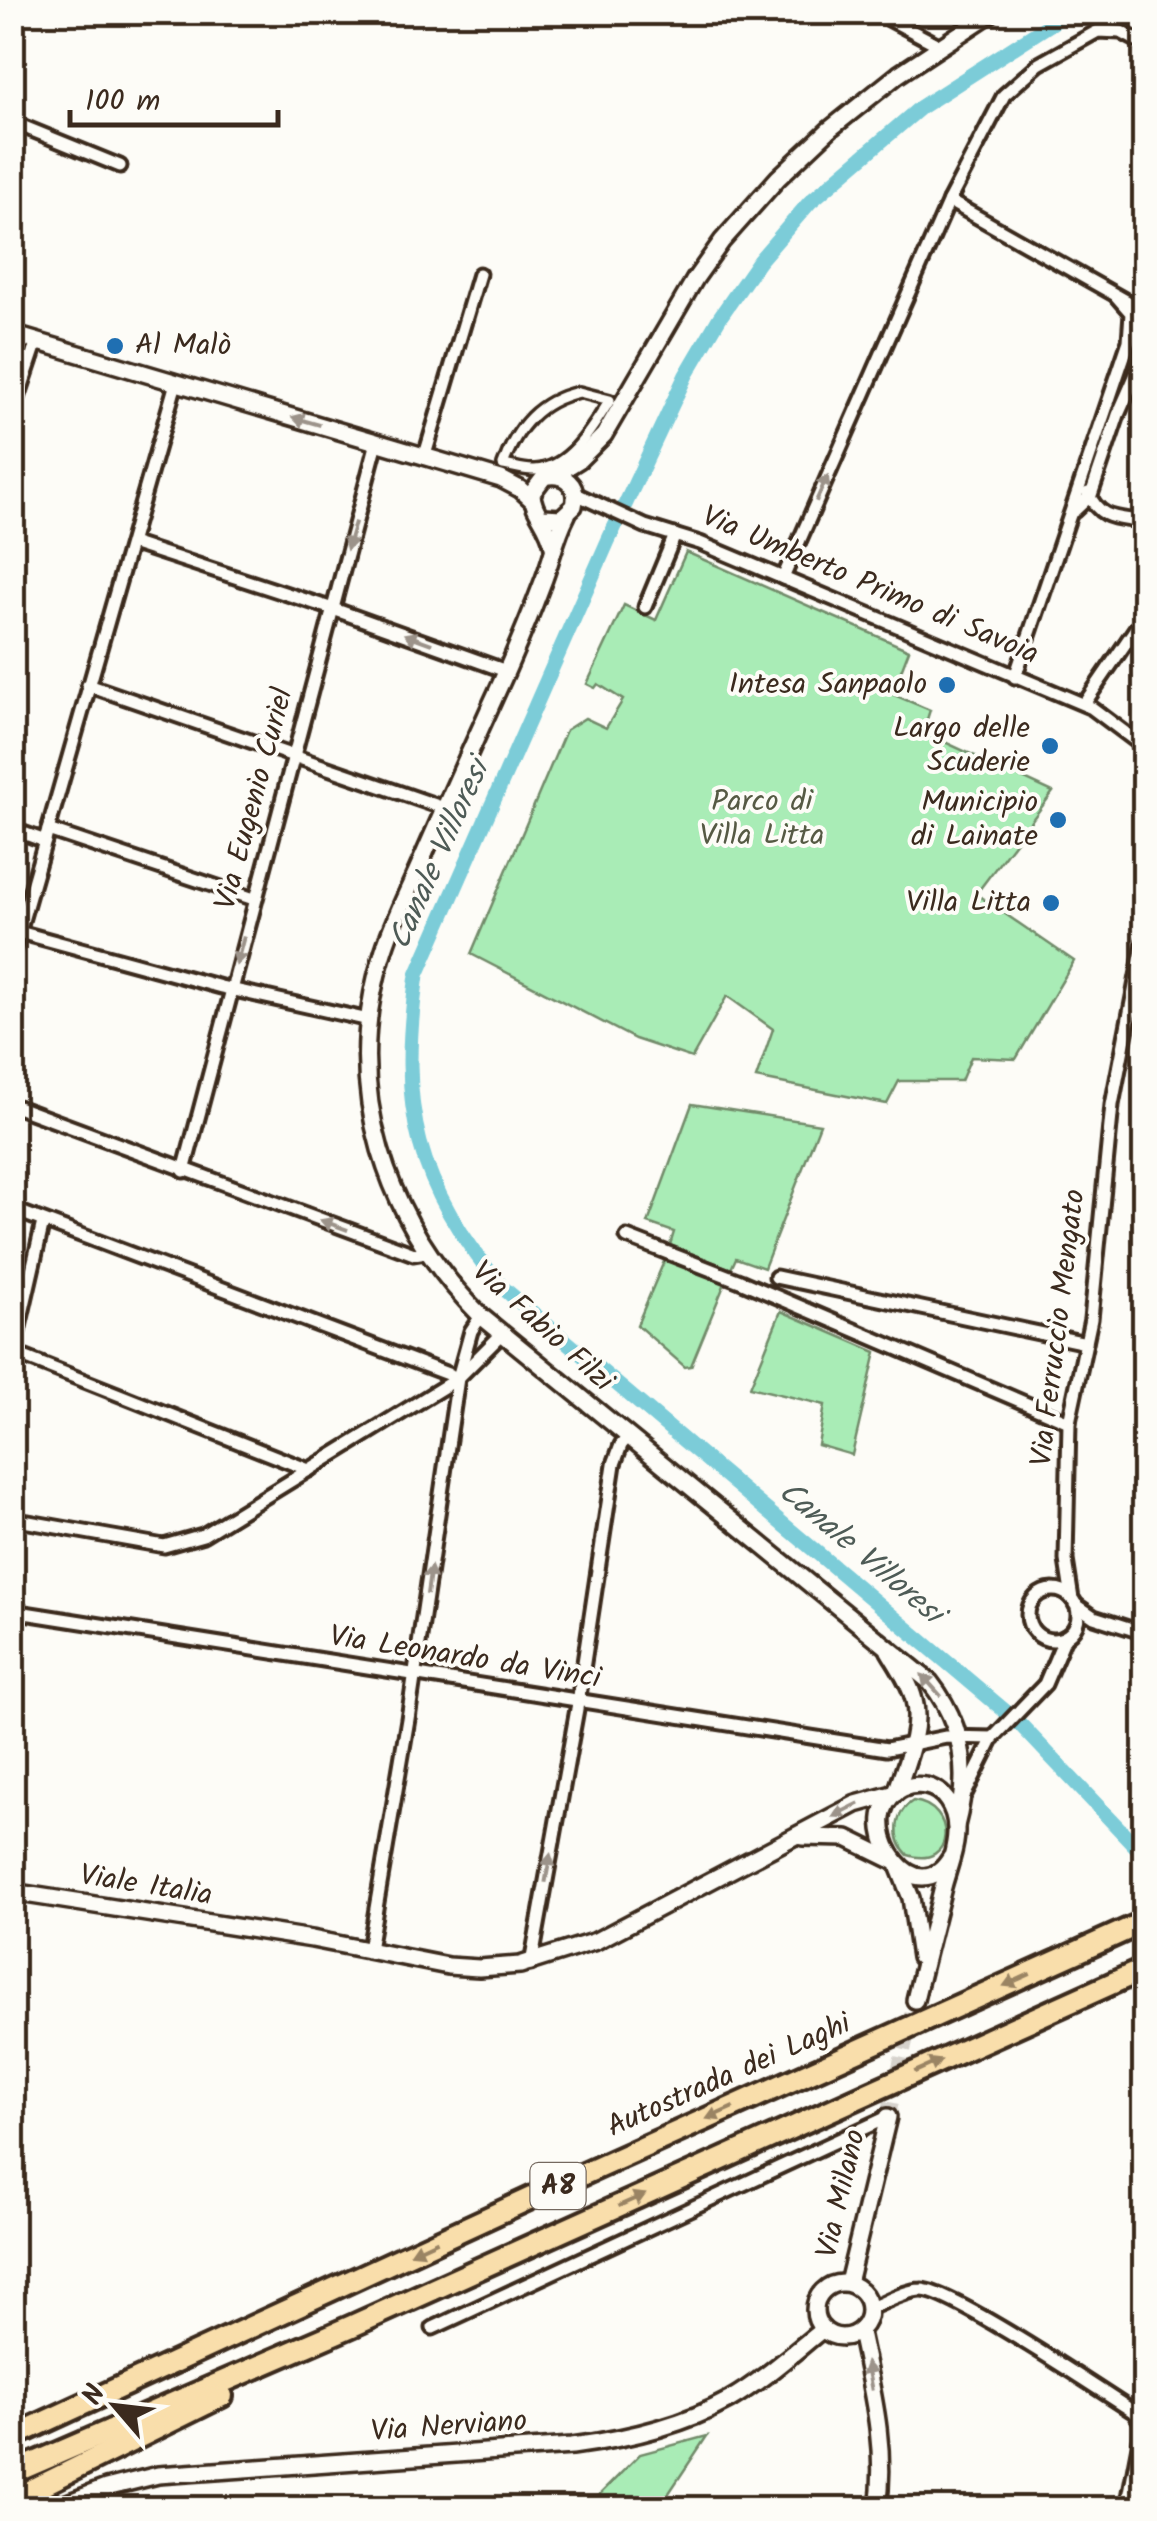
<svg xmlns="http://www.w3.org/2000/svg" width="1157" height="2521" viewBox="0 0 1157 2521" font-family="Kalam,sans-serif">
  <style>
    .green { fill: #a9ecb6; stroke: #728b6a; stroke-width: 2.5 }
    .lines { fill: none; stroke-linecap: round; stroke-linejoin: round }
    .canal { stroke: #7cccd8; stroke-width: 15 }
    .tertiary-tunnel { stroke: #d6d2cc; stroke-width: 15; stroke-dasharray: 15 8; stroke-linecap: butt }
    .pedestrian-casing { stroke: #3b2a1e; stroke-width: 16 }
    .minor-casing { stroke: #3b2a1e; stroke-width: 19 }
    .tertiary-casing { stroke: #3b2a1e; stroke-width: 22 }
    .motorway-casing { stroke: #3b2a1e; stroke-width: 28 }
    .pedestrian { stroke: #fdfcf7; stroke-width: 9 }
    .minor { stroke: #fdfcf7; stroke-width: 11 }
    .tertiary { stroke: #fdfcf7; stroke-width: 15 }
    .motorway { stroke: #f9deab; stroke-width: 20 }
    .oneway { fill: #9c938a }
    .oneway2 { fill: #9a8464 }
    .poi-dot { fill: #1f6fb2; stroke: #fdfcf7; stroke-width: 4 }
    .labels { text-anchor: middle; dominant-baseline: central; stroke-width: 8; stroke-linejoin: round; paint-order: stroke }
    .shield { fill: #fdfcf7; stroke: #75695f; stroke-width: 2.5 }
    .shield-label { font-size: 28px; font-weight: bold; fill: #3b2a1e }
    .poi-label { font-size: 30px; fill: #3b2a1e; stroke: #fdfcf7; text-anchor: end }
    .street-label { font-size: 30px; fill: #3b2a1e; stroke: #fdfcf7 }
    .park-label { font-size: 30px; fill: #565a44; stroke: #fdfcf7 }
    .water-label { font-size: 32px; font-style: italic; fill: #4e5b56; stroke: #fdfcf7 }
  </style>
  <rect width="100%" height="100%" fill="#fdfcf7"/>
  <filter id="ink" filterUnits="userSpaceOnUse"><feTurbulence type="fractalNoise" baseFrequency=".01" numOctaves="2"/><feDisplacementMap in="SourceGraphic" scale="20" xChannelSelector="R" yChannelSelector="G"/><feConvolveMatrix kernelMatrix="1 2 1 2 8 2 1 2 1" color-interpolation-filters="sRGB"/></filter>
  <g filter="url(#ink)">
    <g class="green">
      <path d="M 686,552 L 909,650 L 892,694 L 930,710 L 923,732 L 1053,792 L 976,894 L 1074,961 L 1016,1059 L 971,1057 L 961,1081 L 899,1081 L 887,1104 L 756,1078 L 773,1029 L 727,996 L 692,1058 L 635,1039 L 471,954 L 566,730 L 585,718 L 606,728 L 623,700 L 598,684 L 595,688 L 587,684 L 624,605 L 656,620 Z"/>
      <path d="M 692,1104 L 820,1124 L 764,1268 L 736,1258 L 731,1269 L 670,1245 L 674,1232 L 648,1223 Z"/>
      <path d="M 665,1259 L 725,1283 L 691,1366 L 685,1367 L 637,1325 Z"/>
      <path d="M 781,1311 L 876,1352 L 852,1455 L 818,1445 L 825,1405 L 750,1387 Z"/>
      <path d="M 913,1801 C 957,1806 955,1870 908,1855 C 892,1839 894,1813 913,1801 Z"/>
      <path d="M 707,2436 L 659,2508 L 586,2508 L 640,2454 Z"/>
    </g>
    <g class="lines">
      <path class="canal" d="M 1069,12 L 921,107 L 810,202 L 759,261 L 720,317 L 686,375 L 608,541 L 417,975 C 398,1108 415,1184 503,1288 L 1018,1722 L 1144,1855"/>
      <path class="tertiary-tunnel" d="M 888,2117 L 915,2000"/>
      <defs>
        <path id="pedestrian" d="M 579,392 L 610,400 C 593,427 570,468 535,470 C 525,471 512,466 503,465 C 517,426 539,401 579,392 Z"/>
        <g id="minor">
          <path d="M 876,12 L 940,46"/>
          <path d="M 12,122 L 120,166"/>
          <path d="M 949,201 L 1144,311"/>
          <path d="M 1130,334 L 1144,338"/>
          <path d="M 12,416 L 37,341"/>
          <path d="M 425,455 L 479,274"/>
          <path d="M 1088,493 C 1100,520 1116,517 1144,522"/>
          <path d="M 576,494 L 645,526 L 700,543 L 1092,708 L 1144,747"/>
          <path d="M 1074,511 L 1091,495 L 1118,415 L 1144,356"/>
          <path d="M 131,543 L 336,610 L 506,671"/>
          <path d="M 783,578 L 949,201 L 1004,95 L 1039,64 L 1098,31 L 1121,32 L 1144,44"/>
          <path d="M 645,607 L 675,535"/>
          <path d="M 1015,677 L 1129,341 L 1131,313 L 1117,297"/>
          <path d="M 88,685 L 444,808"/>
          <path d="M 1084,704 L 1136,628"/>
          <path d="M 12,829 L 45,841"/>
          <path d="M 48,830 L 254,899"/>
          <path d="M 19,932 L 221,987 L 369,1020"/>
          <path d="M 12,956 L 176,383"/>
          <path d="M 12,1105 L 414,1254 L 426,1252"/>
          <path d="M 184,1171 L 377,442"/>
          <path d="M 12,1209 L 458,1378"/>
          <path d="M 627,1237 L 740,1281 L 1069,1422"/>
          <path d="M 776,1277 L 1086,1343"/>
          <path d="M 14,1353 L 309,1470"/>
          <path d="M 12,1358 L 43,1222"/>
          <path d="M 12,1519 L 164,1546 L 203,1535 L 458,1378 L 501,1335"/>
          <circle cx="1053" cy="1615" r="25"/>
          <path d="M 1072,1599 L 1066,1560 L 1069,1422 L 1091,1319 L 1112,1105 L 1144,940"/>
          <path d="M 1075,1604 L 1094,1617 L 1144,1633"/>
          <path d="M 12,1611 L 887,1749 L 946,1737 L 993,1738"/>
          <path d="M 965,1794 L 993,1738 L 1045,1684 L 1065,1637"/>
          <path d="M 369,1950 L 408,1719 L 458,1378 L 471,1331 L 481,1316"/>
          <path d="M 531,1964 L 577,1709 L 614,1464 L 621,1445 L 628,1437"/>
          <path d="M 870,2308 C 884,2303 906,2290 921,2290 C 950,2289 1101,2391 1134,2412 L 1143,2424 L 1127,2508"/>
          <path d="M 433,2328 L 888,2117"/>
        </g>
        <g id="tertiary">
          <path d="M 12,334 L 501,479 L 520,489 L 532,500"/>
          <path d="M 555,475 L 579,460 L 604,435 L 695,279 L 722,241 L 778,178 L 830,129 L 899,74 L 993,12"/>
          <path d="M 567,515 C 556,536 552,558 544,579 C 528,622 510,664 491,705 C 467,758 443,811 420,864 C 407,894 391,924 382,956 C 341,1089 385,1220 481,1316 L 930,1682 C 964,1725 970,1774 956,1826"/>
          <path d="M 544,517 L 561,518 L 574,506 C 579,485 565,472 544,477 L 532,493 C 532,512 549,523 553,547"/>
          <path d="M 889,1651 C 898,1666 910,1683 914,1700 C 922,1729 905,1765 896,1793"/>
          <path d="M 803,1837 L 847,1838 L 894,1861"/>
          <path d="M 899,1868 L 911,1898 L 920,1957"/>
          <path d="M 12,1892 L 312,1939 L 448,1966 L 479,1968 L 520,1965 L 596,1941 L 856,1804 L 896,1793"/>
          <path d="M 915,2000 C 924,1962 934,1925 943,1887 C 948,1868 957,1847 956,1827 C 955,1809 945,1790 926,1786 C 913,1784 900,1787 891,1797 C 859,1832 917,1915 951,1857"/>
          <circle cx="842" cy="2310" r="27"/>
          <path d="M 848,2283 L 888,2117"/>
          <path d="M 860,2332 C 872,2390 887,2448 878,2508"/>
          <path d="M 54,2508 L 106,2488 L 158,2475 L 572,2446 C 625,2439 682,2426 729,2400 C 762,2381 793,2353 823,2329"/>
        </g>
        <g id="motorway">
          <path d="M 12,2437 L 544,2192 L 1144,1922"/>
          <path d="M 12,2473 L 352,2326 L 1144,1969"/>
          <path d="M 12,2500 L 222,2396"/>
        </g>
      </defs>
      <use href="#pedestrian" class="pedestrian-casing"/>
      <use href="#minor" class="minor-casing"/>
      <use href="#tertiary" class="tertiary-casing"/>
      <use href="#motorway" class="motorway-casing"/>
      <use href="#pedestrian" class="pedestrian"/>
      <use href="#minor" class="minor"/>
      <use href="#tertiary" class="tertiary"/>
      <use href="#motorway" class="motorway"/>
    </g>
    <defs><path id="oneway-solid" d="M-6-.8H1V-3.2L6.5 0L1 3.2V.8H-6Z" transform="scale(2.5)"/></defs>
    <g class="oneway">
      <use href="#oneway-solid" transform="translate(306 421) rotate(-164)"/>
      <use href="#oneway-solid" transform="translate(822 488) rotate(-66)"/>
      <use href="#oneway-solid" transform="translate(351 536) rotate(106)"/>
      <use href="#oneway-solid" transform="translate(418 639) rotate(-160)"/>
      <use href="#oneway-solid" transform="translate(240 951) rotate(105)"/>
      <use href="#oneway-solid" transform="translate(334 1225) rotate(-160)"/>
      <use href="#oneway-solid" transform="translate(429 1580) rotate(-82)"/>
      <use href="#oneway-solid" transform="translate(931 1685) rotate(-132)"/>
      <use href="#oneway-solid" transform="translate(846 1810) rotate(153)"/>
      <use href="#oneway-solid" transform="translate(548 1868) rotate(-80)"/>
      <use href="#oneway-solid" transform="translate(869 2376) rotate(-101)"/>
    </g>
    <g class="oneway2">
      <use href="#oneway-solid" transform="translate(1017 1980) rotate(156)"/>
      <use href="#oneway-solid" transform="translate(928 2066) rotate(-24)"/>
      <use href="#oneway-solid" transform="translate(720 2113) rotate(156)"/>
      <use href="#oneway-solid" transform="translate(632 2200) rotate(-24)"/>
      <use href="#oneway-solid" transform="translate(424 2247) rotate(155)"/>
    </g>
  </g>
  <g class="poi-dot">
    <circle cx="115" cy="346" r="10"/>
    <circle cx="947" cy="685" r="10"/>
    <circle cx="1050" cy="746" r="10"/>
    <circle cx="1058" cy="820" r="10"/>
    <circle cx="1051" cy="903" r="10"/>
  </g>
  <g class="labels">
    <rect class="shield" x="530.5" y="2163" width="55" height="46" rx="8"/>
    <g class="shield-label">
      <text x="558" y="2186">A8</text>
    </g>
    <g class="poi-label">
      <text x="135" y="346" text-anchor="start">Al Malò</text>
      <text x="927" y="685">Intesa Sanpaolo</text>
      <text x="1030" y="729">Largo delle<tspan x="1030" dy="34">Scuderie</tspan></text>
      <text x="1038" y="803">Municipio<tspan x="1038" dy="34">di Lainate</tspan></text>
      <text x="1031" y="903">Villa Litta</text>
    </g>
    <g class="street-label">
      <text transform="translate(870 586) rotate(23)">Via Umberto Primo di Savoia</text>
      <text transform="translate(255 799) rotate(-75)">Via Eugenio Curiel</text>
      <text transform="translate(542 1327) rotate(42)">Via Fabio Filzi</text>
      <text transform="translate(1059 1328) rotate(-83)">Via Ferruccio Mengato</text>
      <text transform="translate(465 1658) rotate(9)">Via Leonardo da Vinci</text>
      <text transform="translate(146 1886) rotate(9)">Viale Italia</text>
      <text transform="translate(729 2076) rotate(-24)">Autostrada dei Laghi</text>
      <text transform="translate(842 2194) rotate(-77)">Via Milano</text>
      <text transform="translate(449 2427) rotate(-4)">Via Nerviano</text>
    </g>
    <g class="park-label">
      <text x="762" y="802">Parco di<tspan x="762" dy="34">Villa Litta</tspan></text>
    </g>
    <g class="water-label">
      <text transform="translate(440 855) rotate(-66)">Canale Villoresi</text>
      <text transform="translate(860 1553) rotate(40)">Canale Villoresi</text>
    </g>
  </g>
  <rect width="1157" height="2521" fill="none" stroke="#fdfcf7" stroke-width="50"/>
  <rect x="25" y="25" width="1107" height="2471" fill="none" stroke="#3b2a1e" stroke-width="4" filter="url(#ink)"/>
  <g transform="translate(115 2406) rotate(298)" stroke="#fdfcf7" stroke-width="8" paint-order="stroke">
  <path d="M0-8L18 38L0 25L-18 38Z" fill="#3b2a1e"/>
  <text y="-15" font-size="28" font-weight="bold" text-anchor="middle" fill="#3b2a1e">N</text>
  </g>
  <path d="M70 110v15h208v-15" fill="none" stroke="#3b2a1e" stroke-width="5"/>
  <text x="85" y="110" font-size="30" fill="#3b2a1e" stroke="#fdfcf7" stroke-width="8" paint-order="stroke">100 m</text>
</svg>
